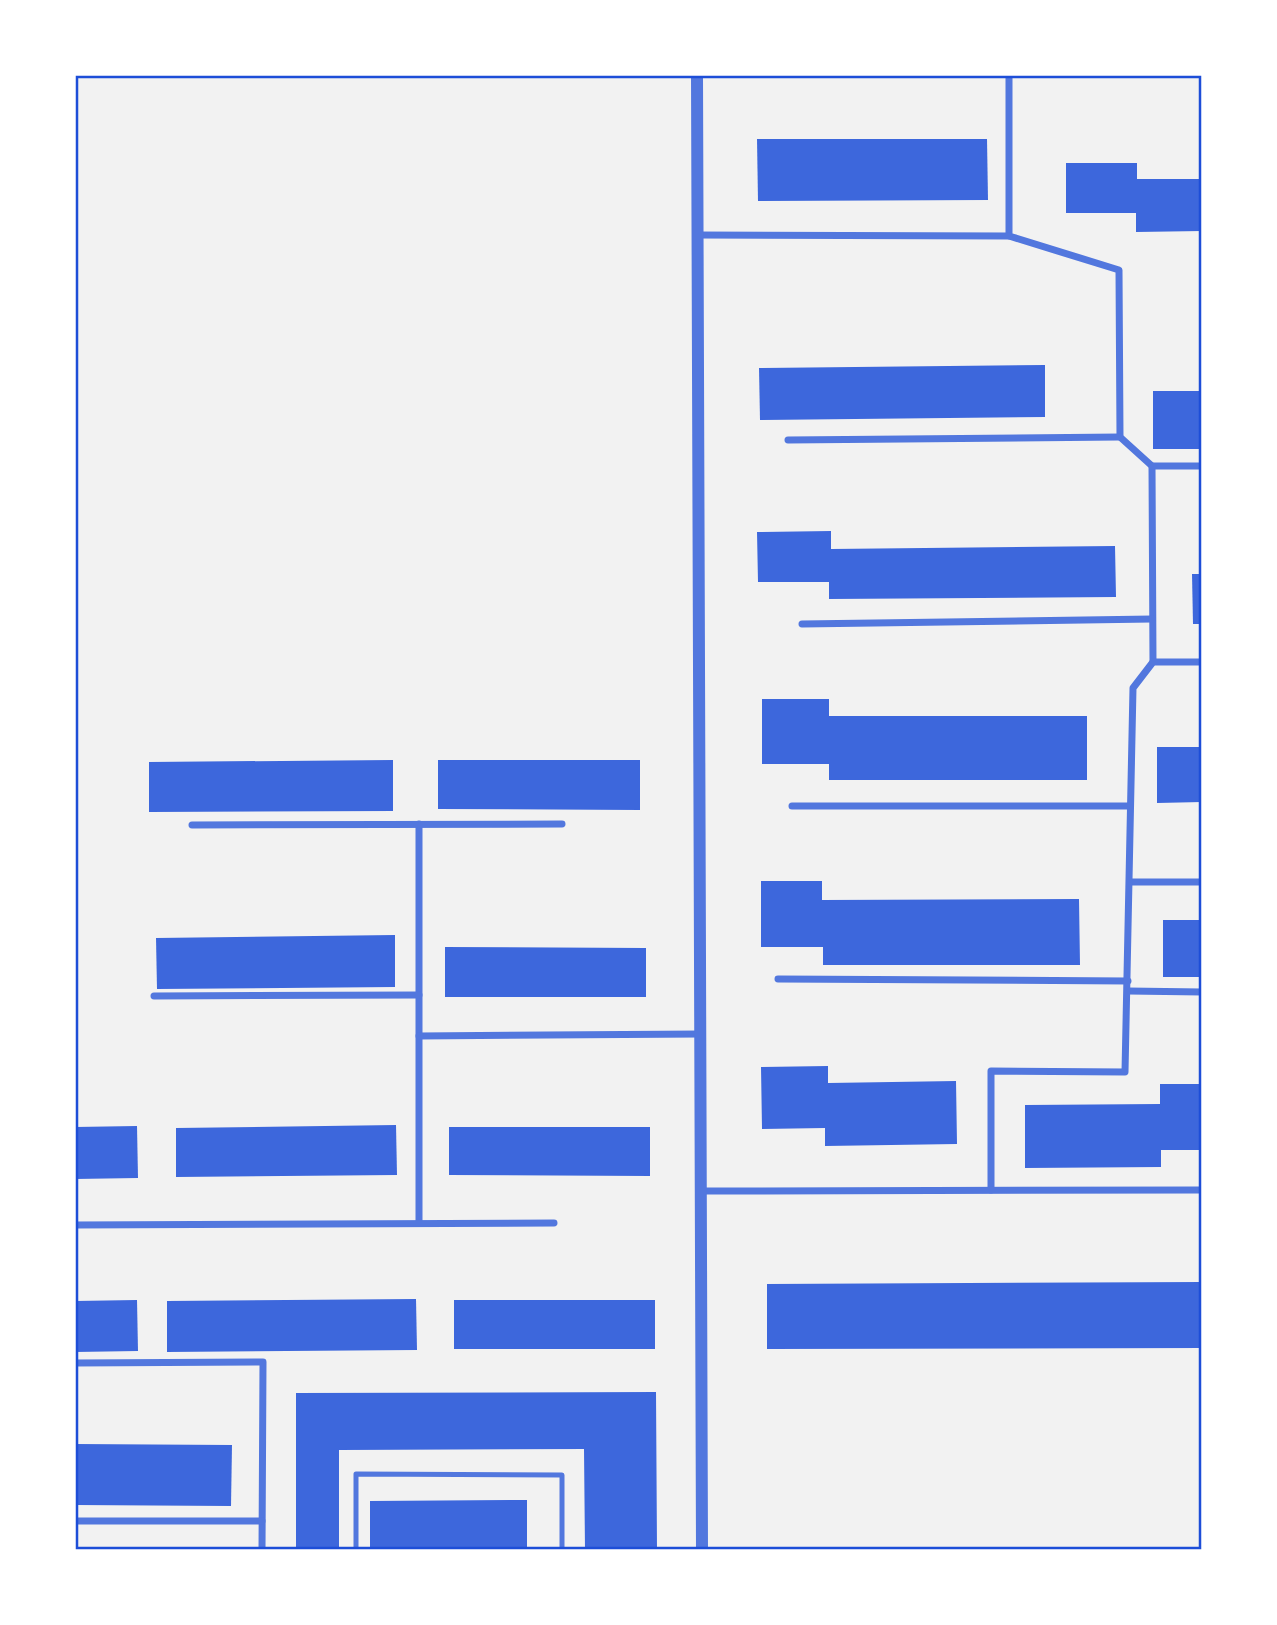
<svg xmlns="http://www.w3.org/2000/svg" width="1277" height="1625" viewBox="0 0 1277 1625" font-family="'Roboto Condensed',sans-serif">
  <style>
    .building { fill: #3d67dc }
    .lines { fill: none; stroke-linecap: round; stroke-linejoin: round }
    .service { stroke: #5277de; stroke-width: 5 }
    .minor { stroke: #5277de; stroke-width: 7 }
    .tertiary { stroke: #5277de; stroke-width: 12 }
    .neatline { fill: none; stroke: #1d4ed8; stroke-width: 2.5 }
  </style>
  <rect width="100%" height="100%" fill="#f2f2f2"/>
  <g class="building">
    <path d="M 757,139 L 987,139 L 988,200 L 758,201 Z"/>
    <path d="M 1066,163 L 1137,163 L 1137,179 L 1202,179 L 1202,231 L 1136,232 L 1136,213 L 1066,213 Z"/>
    <path d="M 1045,365 L 1045,417 L 760,420 L 759,368 Z"/>
    <rect x="1153" y="391" width="49" height="58"/>
    <path d="M 831,531 L 831,549 L 1115,546 L 1116,597 L 829,599 L 829,582 L 758,582 L 757,532 Z"/>
    <path d="M 1192,574 L 1202,574 L 1202,624 L 1193,624 Z"/>
    <path d="M 762,699 L 829,699 L 829,716 L 1087,716 L 1087,780 L 829,780 L 829,764 L 762,764 Z"/>
    <path d="M 1157,747 L 1202,747 L 1202,802 L 1157,803 Z"/>
    <path d="M 393,760 L 393,811 L 149,812 L 149,762 Z"/>
    <path d="M 438,760 L 640,760 L 640,810 L 438,809 Z"/>
    <path d="M 761,881 L 822,881 L 822,900 L 1079,899 L 1080,965 L 823,965 L 823,947 L 761,947 Z"/>
    <rect x="1163" y="920" width="39" height="57"/>
    <path d="M 395,935 L 395,987 L 157,989 L 156,938 Z"/>
    <path d="M 445,947 L 646,948 L 646,997 L 445,997 Z"/>
    <path d="M 828,1066 L 828,1083 L 956,1081 L 957,1144 L 825,1146 L 825,1128 L 762,1129 L 761,1067 Z"/>
    <path d="M 1160,1084 L 1202,1084 L 1202,1150 L 1161,1150 L 1161,1167 L 1025,1168 L 1025,1105 L 1160,1104 Z"/>
    <path d="M 396,1125 L 397,1175 L 176,1177 L 176,1128 Z"/>
    <path d="M 137,1126 L 138,1178 L 75,1179 L 75,1127 Z"/>
    <path d="M 449,1127 L 650,1127 L 650,1176 L 449,1175 Z"/>
    <path d="M 1202,1282 L 1202,1348 L 767,1349 L 767,1284 Z"/>
    <path d="M 416,1299 L 417,1350 L 167,1352 L 167,1301 Z"/>
    <path d="M 137,1300 L 138,1351 L 75,1352 L 75,1301 Z"/>
    <rect x="454" y="1300" width="201" height="49"/>
    <path d="M 656,1392 L 657,1550 L 585,1550 L 584,1449 L 339,1450 L 339,1550 L 296,1550 L 296,1393 Z"/>
    <path d="M 75,1444 L 232,1445 L 231,1506 L 75,1505 Z"/>
    <path d="M 527,1500 L 527,1550 L 370,1550 L 370,1501 Z"/>
  </g>
  <g class="lines">
    <path class="service" d="M 356,1550 L 356,1474 L 562,1475 L 562,1550"/>
    <g class="minor">
      <path d="M 1009,75 L 1009,236 L 1119,270 L 1120,437 L 1152,466 L 1153,662"/>
      <path d="M 698,235 L 1009,236"/>
      <path d="M 788,440 L 1120,437"/>
      <path d="M 1152,466 L 1202,466"/>
      <path d="M 802,624 L 1152,619"/>
      <path d="M 792,806 L 1130,806"/>
      <path d="M 419,824 L 419,1223"/>
      <path d="M 192,825 L 562,824"/>
      <path d="M 1130,882 L 1202,882"/>
      <path d="M 778,979 L 1128,981"/>
      <path d="M 1128,991 L 1202,992"/>
      <path d="M 154,996 L 419,995"/>
      <path d="M 419,1036 L 701,1034"/>
      <path d="M 991,1190 L 991,1071 L 1125,1072 L 1133,688 L 1153,662 L 1202,662"/>
      <path d="M 702,1191 L 1202,1190"/>
      <path d="M 75,1225 L 554,1223"/>
      <path d="M 75,1363 L 263,1362 L 262,1550"/>
      <path d="M 75,1521 L 262,1521"/>
    </g>
    <path class="tertiary" d="M 697,75 L 702,1550"/>
  </g>
  <rect width="1277" height="1625" fill="none" stroke="#ffffff" stroke-width="154"/>
  <rect x="77" y="77" width="1123" height="1471" class="neatline"/>
</svg>
